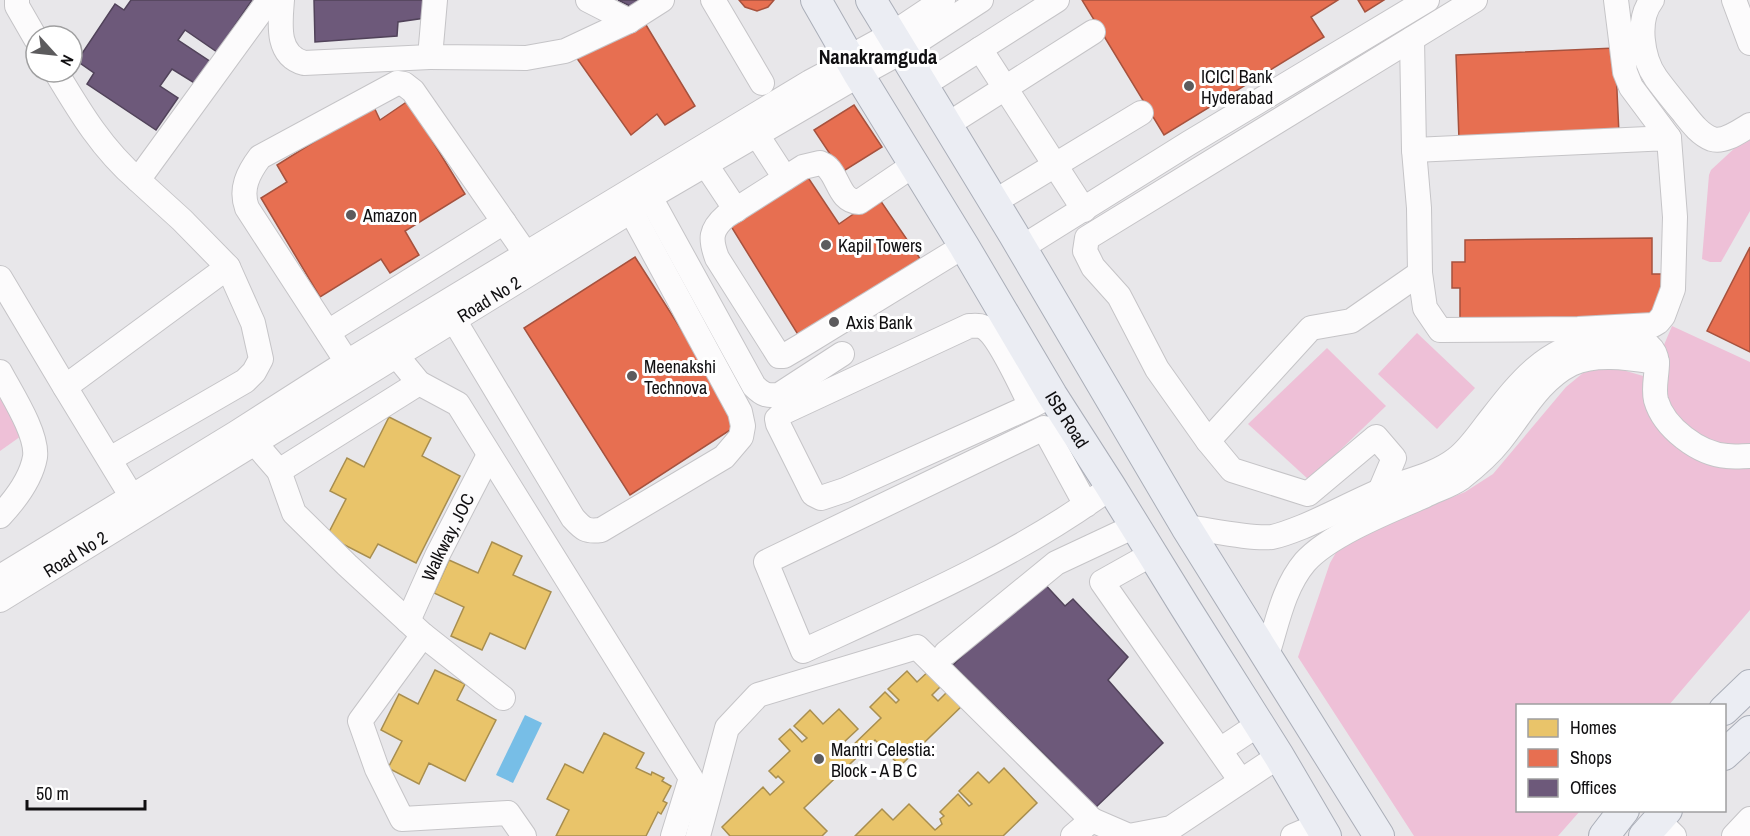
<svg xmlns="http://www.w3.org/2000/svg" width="1750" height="836" viewBox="0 0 1750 836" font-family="'Archivo Narrow',sans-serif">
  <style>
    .green { fill: #eec0d7 }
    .water { fill: #77bee7 }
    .homes { fill: #e9c46a; stroke: #a88e4f; stroke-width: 1.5 }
    .shops { fill: #e76f51; stroke: #a6523e; stroke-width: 1.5 }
    .offices { fill: #6d597a; stroke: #51435a; stroke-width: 1.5 }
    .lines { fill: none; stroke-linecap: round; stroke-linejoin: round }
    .minor-casing { stroke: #c5c4c7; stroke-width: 26 }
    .major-casing { stroke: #aaaeb8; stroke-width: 32 }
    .minor { stroke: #fcfbfc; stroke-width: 24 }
    .major { stroke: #ebedf3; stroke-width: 30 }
    .poi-dot { fill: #5c5b5d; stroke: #fff; stroke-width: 2 }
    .labels { text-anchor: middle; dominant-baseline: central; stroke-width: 6; stroke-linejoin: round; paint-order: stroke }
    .poi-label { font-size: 18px; fill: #100f11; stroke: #fff; text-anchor: start }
    .street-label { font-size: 18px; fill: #100f11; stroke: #fff }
    .neighbourhood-label { font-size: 20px; font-weight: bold; fill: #100f11; stroke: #fff }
  </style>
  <rect width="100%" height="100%" fill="#e8e7ea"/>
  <g class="green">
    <path d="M 1750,134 L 1750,211 L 1721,262 L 1710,262 L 1702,259 L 1709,175 L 1711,170 Z"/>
    <path d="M 1672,326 L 1750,362 L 1750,610 L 1669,705 L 1518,706 L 1518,810 L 1580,811 L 1558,836 L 1414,836 L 1298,657 L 1330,563 L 1342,542 L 1465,492 L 1493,474 L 1566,387 L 1583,373 L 1609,366 L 1650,378 Z"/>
    <path d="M 1417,333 L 1475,388 L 1437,429 L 1378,374 Z"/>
    <path d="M 1327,348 L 1386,406 L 1309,480 L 1248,424 Z"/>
    <path d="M 0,390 L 24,434 L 0,451 Z"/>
  </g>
  <path class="water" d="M 525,715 L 542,723 L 513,783 L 496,775 Z"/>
  <g class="homes">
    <path d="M 389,417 L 431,438 L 422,456 L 460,476 L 416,563 L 378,544 L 370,558 L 327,536 L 346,499 L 330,491 L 347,458 L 364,467 Z"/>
    <path d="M 492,542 L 522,556 L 513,575 L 551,592 L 525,649 L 490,633 L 482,650 L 451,636 L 464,607 L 434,593 L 449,560 L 478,573 Z"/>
    <path d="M 932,668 L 945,682 L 932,695 L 938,701 L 951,688 L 965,703 L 900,766 L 875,740 L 804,808 L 827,831 L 822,836 L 730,836 L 722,827 L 763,787 L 770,795 L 784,782 L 778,776 L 776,778 L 769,771 L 790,751 L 779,739 L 790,729 L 802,742 L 807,738 L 794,726 L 810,710 L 823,724 L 839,709 L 858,729 L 842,744 L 848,750 L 881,718 L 870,707 L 885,692 L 896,703 L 899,700 L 888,689 L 907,671 L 917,682 Z"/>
    <path d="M 435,670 L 465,684 L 457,700 L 496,720 L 465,781 L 429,763 L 419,784 L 388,768 L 402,741 L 381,730 L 399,694 L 418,704 Z"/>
    <path d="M 604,733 L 644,753 L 636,768 L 651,775 L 652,772 L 664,778 L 662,781 L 671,786 L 663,801 L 667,803 L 661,814 L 658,812 L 646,836 L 556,836 L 569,810 L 547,799 L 565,764 L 583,773 Z"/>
    <path d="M 1004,768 L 1037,803 L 1003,836 L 855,836 L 882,809 L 893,820 L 909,804 L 935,830 L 942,824 L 940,819 L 944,816 L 940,812 L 958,794 L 969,806 L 972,804 L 959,791 L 978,772 L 989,783 Z"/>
  </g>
  <g class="shops">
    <path d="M 739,0 L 774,0 L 768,7 L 757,11 L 745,7 Z"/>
    <path d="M 1082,0 L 1338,0 L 1311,17 L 1324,37 L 1164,135 Z"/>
    <path d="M 1358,0 L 1384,0 L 1365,12 Z"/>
    <path d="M 643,20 L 695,106 L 665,125 L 657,114 L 631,135 L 576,57 Z"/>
    <path d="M 1615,48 L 1619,134 L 1459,140 L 1456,55 Z"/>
    <path d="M 408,101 L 465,194 L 405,231 L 419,255 L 390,273 L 381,259 L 320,297 L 261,198 L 287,182 L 277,165 L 373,105 L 380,120 Z"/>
    <path d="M 854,105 L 882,147 L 842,172 L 814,130 Z"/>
    <path d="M 805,173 L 839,224 L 878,197 L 925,266 L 802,341 L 729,223 Z"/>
    <path d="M 1652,238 L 1652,274 L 1667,274 L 1667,300 L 1656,300 L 1656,322 L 1460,325 L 1460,288 L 1452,288 L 1452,262 L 1465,262 L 1465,240 Z"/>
    <path d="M 1750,247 L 1750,352 L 1707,331 Z"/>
    <path d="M 635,257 L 741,423 L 630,495 L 524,328 Z"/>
  </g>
  <g class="offices">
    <path d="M 131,0 L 252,0 L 217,52 L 185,30 L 178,40 L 211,62 L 196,84 L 172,69 L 160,86 L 178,98 L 156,130 L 87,84 L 94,73 L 77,61 L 115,4 L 124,10 Z"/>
    <path d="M 314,0 L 423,0 L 425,18 L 398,22 L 397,36 L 315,42 Z"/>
    <path d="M 618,0 L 645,0 L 640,11 Z"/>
    <path d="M 1040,579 L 1065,606 L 1073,599 L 1128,657 L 1108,680 L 1163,743 L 1094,809 L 1054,764 L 953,665 Z"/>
  </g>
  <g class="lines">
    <defs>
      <g id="minor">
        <path d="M 17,0 L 17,6 L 36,39"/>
        <path d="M 282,0 C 280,24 276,55 304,63 L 430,57"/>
        <path d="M 435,0 L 430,57 L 526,58 L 565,51 L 629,21 L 662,0"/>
        <path d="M 588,0 L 629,21"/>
        <path d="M 713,0 L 762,83"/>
        <path d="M 1616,0 L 1625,72 L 1631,87 L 1669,138"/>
        <path d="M 1652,0 C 1636,20 1642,58 1656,78 C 1664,89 1673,100 1682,111 C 1690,121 1699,134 1712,139 C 1724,143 1740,131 1750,125"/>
        <path d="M 1734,0 L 1750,43"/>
        <path d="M 980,49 L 1084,210"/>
        <path d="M 56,72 C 80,112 102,149 138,180 L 269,0"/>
        <path d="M 922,86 L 1057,0"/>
        <path d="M 947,125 L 1093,32"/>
        <path d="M 757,135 L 785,178"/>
        <path d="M 1414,150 L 1669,138 L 1675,217 L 1673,289 L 1663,316 L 1658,322 L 1653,325 L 1578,329 L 1440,330 L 1425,308 L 1420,273"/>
        <path d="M 915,164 L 859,202 C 840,202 839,179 828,168 C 827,166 822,164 820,163 L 803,167 L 726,216 C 710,230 710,239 717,258 L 779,356 L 784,356 L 801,346 L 964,246"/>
        <path d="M 706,165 L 736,210"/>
        <path d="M 650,197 L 754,386 C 763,395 767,396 779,395 L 842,354"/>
        <path d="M 994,202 L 1141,113"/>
        <path d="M 1021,248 L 1189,143 L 1427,0"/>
        <path d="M 0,278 L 65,387 L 132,497"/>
        <path d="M 454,320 L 573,518 C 583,529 586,532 601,530 L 724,457 L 741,437 L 743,426 L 740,412 L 631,211"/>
        <path d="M 328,332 L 504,222"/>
        <path d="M 396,355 L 419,383 L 458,404 L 691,778 L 673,836"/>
        <path d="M 347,362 L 247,208 C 240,189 248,173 260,157 L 397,83 L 404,84 L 413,91 L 526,254"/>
        <path d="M 0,372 C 11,393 38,434 35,457 C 31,480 15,500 0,516"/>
        <path d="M 65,387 L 228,267"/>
        <path d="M 1031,406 L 845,490 L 821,498 L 813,494 L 778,424 L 777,419 L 784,412 L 969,326 C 973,326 979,325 983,327 C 998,334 1023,390 1031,406 L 1052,395"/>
        <path d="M 1208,441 L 1311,328 L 1351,321 L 1420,273 L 1419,208 L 1414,150 L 1412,39"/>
        <path d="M 254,442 L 279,471 L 294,513 L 347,565 L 423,635 L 360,721 L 377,769 L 402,819 L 508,813 L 524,836"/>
        <path d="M 110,459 L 245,381 L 254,372 L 261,359 L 253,323 L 228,267 L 182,220 L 138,180"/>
        <path d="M 279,471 L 419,383"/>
        <path d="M 1380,491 L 1394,458 L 1376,437 L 1308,494 L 1232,470 L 1208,441 L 1157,369 L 1119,296 L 1093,267 L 1085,251 L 1087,238 L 1475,0"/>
        <path d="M 1086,505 L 1044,428 L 766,562 L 803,651 C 908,603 1018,556 1111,487"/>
        <path d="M 1186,527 C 1210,530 1249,539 1272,537 C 1282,535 1292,531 1302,527 C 1329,516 1354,502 1380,491 C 1405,481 1434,476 1456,459 C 1467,451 1477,437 1486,425 C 1515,388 1542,349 1593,341 C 1615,337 1654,332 1657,363 C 1657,375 1653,388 1656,400 C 1664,428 1699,454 1727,456 C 1735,457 1743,456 1750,456"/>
        <path d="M 1152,554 L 1102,582 L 1241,781"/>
        <path d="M 0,577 L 236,433 L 347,362 L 810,82 L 842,65 L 850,57 L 892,34 L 943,0"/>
        <path id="s1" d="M 0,600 L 631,211 L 650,197 L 859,75 L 901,52 L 981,0"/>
        <path id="s2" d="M 408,621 L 437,556 L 489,455"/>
        <path d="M 423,635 L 503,698"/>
        <path d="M 946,653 L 1056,563 L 1135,526"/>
        <path d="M 1267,655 C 1277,624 1283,588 1305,562 C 1329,535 1389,511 1424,496 C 1435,490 1450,486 1461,478 C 1475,467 1489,455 1500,441 C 1522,414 1539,380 1571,364 C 1596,352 1630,358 1657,362"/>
        <path d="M 1220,750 L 1259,724"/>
        <path d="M 1092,820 L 1129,836 L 1171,828 L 1279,756"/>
        <path d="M 1658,820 L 1674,836"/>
        <path d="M 698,836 L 727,728 L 758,695 L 917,647 L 1092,820 L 1073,836"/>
        <path d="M 1293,836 L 1319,825"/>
        <path d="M 1734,836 L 1750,819"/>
      </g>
      <g id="major">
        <path id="s3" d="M 816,0 L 859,75 L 964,246 L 1052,395 L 1111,487 L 1185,607 L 1279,756 L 1326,836"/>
        <path d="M 871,0 L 1014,235 L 1186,527 L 1379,836"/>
        <path d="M 1724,710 L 1750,685"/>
        <path d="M 1724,755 L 1750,731"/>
        <path d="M 1604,836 L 1624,810"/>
        <path d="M 1644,836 L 1667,810"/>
      </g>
    </defs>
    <use href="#minor" class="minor-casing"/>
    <use href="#major" class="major-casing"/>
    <use href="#minor" class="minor"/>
    <use href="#major" class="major"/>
  </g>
  <g class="poi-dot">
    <circle cx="1189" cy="86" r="6"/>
    <circle cx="351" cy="215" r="6"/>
    <circle cx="826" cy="245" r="6"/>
    <circle cx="834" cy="322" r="6"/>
    <circle cx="632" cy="376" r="6"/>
    <circle cx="819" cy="759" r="6"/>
  </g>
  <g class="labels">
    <g class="poi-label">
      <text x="1201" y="76">ICICI Bank<tspan x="1201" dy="21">Hyderabad</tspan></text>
      <text x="363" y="215">Amazon</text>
      <text x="838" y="245">Kapil Towers</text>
      <text x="846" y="322">Axis Bank</text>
      <text x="644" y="366">Meenakshi<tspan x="644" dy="21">Technova</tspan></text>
      <text x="831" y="749">Mantri Celestia:<tspan x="831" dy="21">Block - A B C</tspan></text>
    </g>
    <g class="street-label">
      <text stroke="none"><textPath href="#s1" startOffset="574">Road No 2</textPath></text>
      <text stroke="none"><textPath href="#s3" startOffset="489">ISB Road</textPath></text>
      <text stroke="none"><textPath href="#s2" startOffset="93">Walkway, JOC</textPath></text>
      <text stroke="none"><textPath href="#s1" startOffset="88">Road No 2</textPath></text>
    </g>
    <g class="neighbourhood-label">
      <text x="878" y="56">Nanakramguda</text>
    </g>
  </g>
  <rect x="1516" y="704" width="210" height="108" fill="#ffffff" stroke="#9f9fa0" stroke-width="1.5"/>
  <rect x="1528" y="719" width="30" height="18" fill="#e9c46a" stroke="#9f9fa0" stroke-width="1.5"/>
  <text x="1570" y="734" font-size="18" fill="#100f11">Homes</text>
  <rect x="1528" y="749" width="30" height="18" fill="#e76f51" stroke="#9f9fa0" stroke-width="1.5"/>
  <text x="1570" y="764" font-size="18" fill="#100f11">Shops</text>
  <rect x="1528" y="779" width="30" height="18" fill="#6d597a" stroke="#9f9fa0" stroke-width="1.5"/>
  <text x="1570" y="794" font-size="18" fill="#100f11">Offices</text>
  <g transform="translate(54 54) rotate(117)"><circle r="28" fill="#ffffff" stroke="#9f9fa0" stroke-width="1.5"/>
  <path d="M0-4.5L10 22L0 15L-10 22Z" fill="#5c5b5d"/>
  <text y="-9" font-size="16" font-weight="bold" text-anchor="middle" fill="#100f11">N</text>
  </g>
  <path d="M27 800v9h118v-9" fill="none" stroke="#100f11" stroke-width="3"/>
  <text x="36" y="800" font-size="18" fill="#100f11" stroke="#ffffff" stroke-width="4.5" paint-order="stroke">50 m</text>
</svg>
